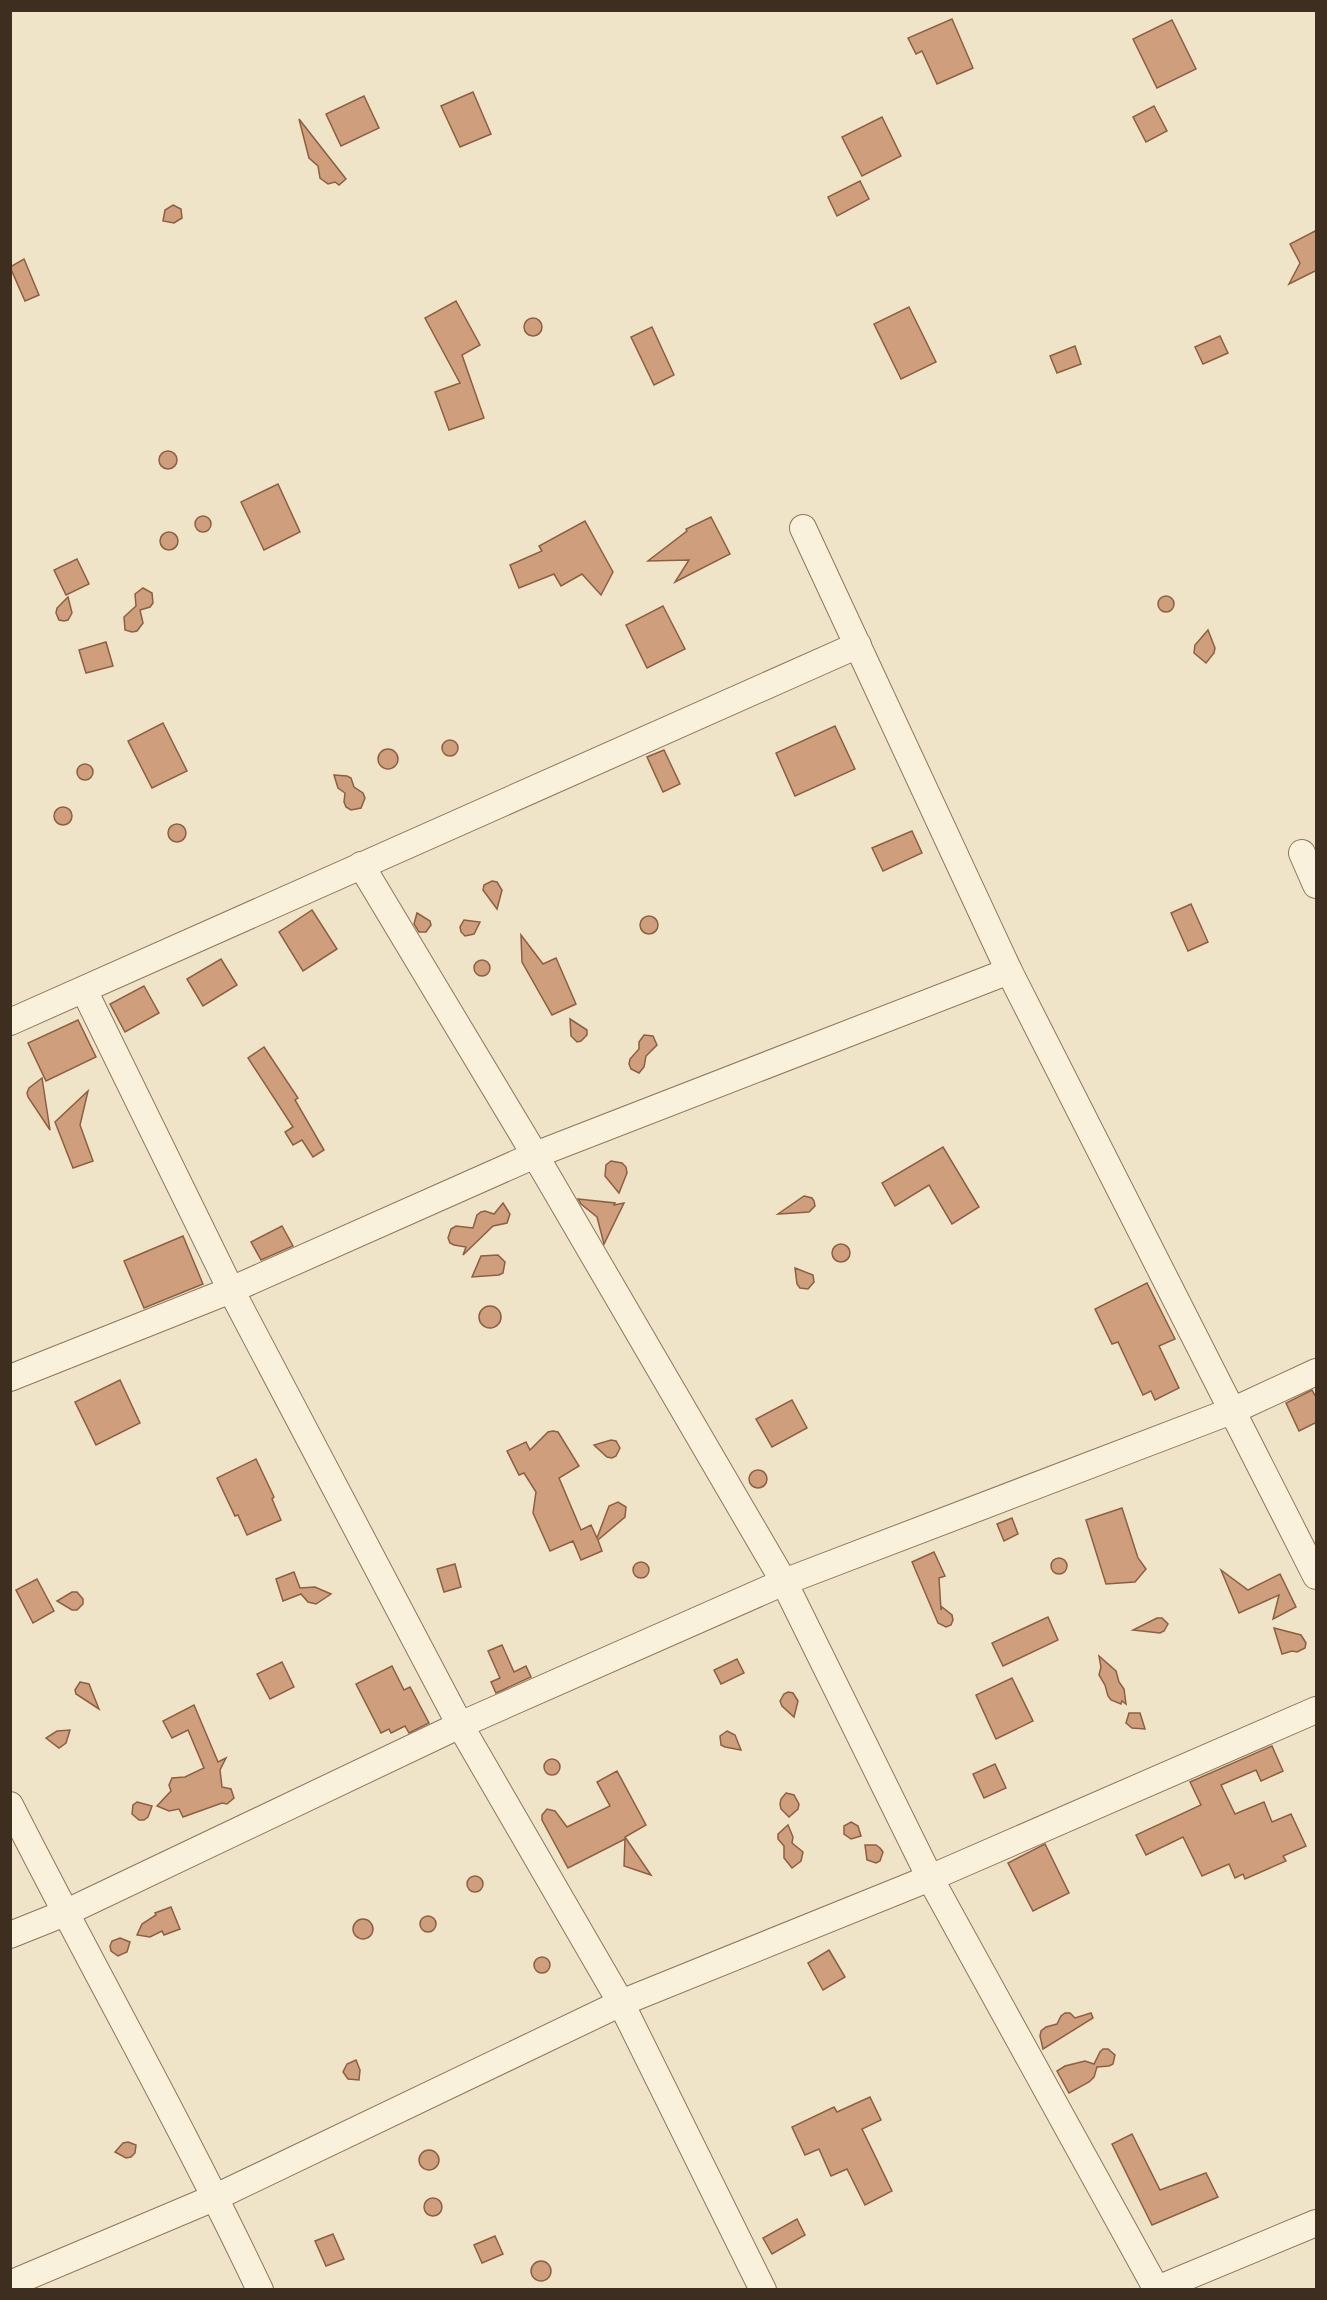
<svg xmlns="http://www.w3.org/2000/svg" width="1327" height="2300" viewBox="0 0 1327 2300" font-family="Georgia,serif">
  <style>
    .building { fill: #cf9f7d; stroke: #8d5f41; stroke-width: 1.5 }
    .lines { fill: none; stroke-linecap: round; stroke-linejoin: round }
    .minor-casing { stroke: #8d765c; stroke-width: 28 }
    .minor { stroke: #faf1dc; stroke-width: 26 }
  </style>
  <rect width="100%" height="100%" fill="#f0e4c8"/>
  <g class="building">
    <path d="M 952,19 L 973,68 L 937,84 L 922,51 L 916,54 L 908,38 Z"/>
    <path d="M 1172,20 L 1196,69 L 1157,88 L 1133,39 Z"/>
    <path d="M 473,92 L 491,134 L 460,147 L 441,106 Z"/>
    <path d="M 364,96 L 379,128 L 341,146 L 326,114 Z"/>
    <path d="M 1154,106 L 1167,131 L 1146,142 L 1133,117 Z"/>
    <path d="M 882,117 L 901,156 L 862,176 L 842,137 Z"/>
    <path d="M 299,119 L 346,179 L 339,185 L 335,182 L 328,184 L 320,178 L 318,166 L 309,158 Z"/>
    <path d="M 860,181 L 869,199 L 837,216 L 828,197 Z"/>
    <path d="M 173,205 L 181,209 L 182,218 L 174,223 L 163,221 L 165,210 Z"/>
    <path d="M 1317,230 L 1317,270 L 1289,284 L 1300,263 L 1290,244 Z"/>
    <path d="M 24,259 L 39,295 L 25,301 L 10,267 Z"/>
    <path d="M 456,301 L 480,345 L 462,355 L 484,418 L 449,430 L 435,392 L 460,383 L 425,318 Z"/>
    <path d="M 909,307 L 936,362 L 901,379 L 874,324 Z"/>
    <circle cx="533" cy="327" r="9"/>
    <path d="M 652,327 L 674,375 L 654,385 L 631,337 Z"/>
    <path d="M 1220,336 L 1228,353 L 1203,364 L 1195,347 Z"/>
    <path d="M 1075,346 L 1081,364 L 1057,373 L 1050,356 Z"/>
    <circle cx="168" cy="460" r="9"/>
    <path d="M 278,484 L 300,532 L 264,550 L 241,502 Z"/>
    <circle cx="203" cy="524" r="8"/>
    <path d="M 711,517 L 730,554 L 675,582 L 689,560 L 648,561 L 687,531 L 686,529 Z"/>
    <path d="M 585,521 L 613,572 L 601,595 L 582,574 L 561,586 L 554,574 L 519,588 L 510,565 L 542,551 L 539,546 Z"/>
    <circle cx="169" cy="541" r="9"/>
    <path d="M 77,559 L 89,584 L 66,595 L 54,570 Z"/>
    <path d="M 143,588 L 152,593 L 153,603 L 150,607 L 140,610 L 143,623 L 137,631 L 132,632 L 125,630 L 124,617 L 136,606 L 135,594 Z"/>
    <circle cx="1166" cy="604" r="8"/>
    <path d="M 68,597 L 72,613 L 68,620 L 64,621 L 59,620 L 56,613 L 57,608 Z"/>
    <path d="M 663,606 L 685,649 L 647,668 L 626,625 Z"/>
    <path d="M 1208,630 L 1215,648 L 1214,653 L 1206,663 L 1194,653 L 1195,645 Z"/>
    <path d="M 106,642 L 113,666 L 86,673 L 79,650 Z"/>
    <path d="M 163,723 L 187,771 L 152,788 L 128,741 Z"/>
    <path d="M 835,726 L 855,769 L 795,796 L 776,753 Z"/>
    <circle cx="450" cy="748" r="8"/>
    <circle cx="388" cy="759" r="10"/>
    <path d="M 664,750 L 680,784 L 663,792 L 647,757 Z"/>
    <circle cx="85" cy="772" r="8"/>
    <path d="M 334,775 L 347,776 L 351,778 L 354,787 L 363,793 L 365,798 L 361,808 L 351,810 L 346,807 L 344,802 L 345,793 L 338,788 Z"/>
    <circle cx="63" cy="816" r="9"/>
    <circle cx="177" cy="833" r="9"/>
    <path d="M 912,831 L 922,853 L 883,871 L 872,848 Z"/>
    <path d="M 492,881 L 497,882 L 502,890 L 497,909 L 483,890 L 484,885 Z"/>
    <path d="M 1191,904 L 1208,942 L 1188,951 L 1171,913 Z"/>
    <path d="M 312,910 L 337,949 L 303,971 L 279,932 Z"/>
    <path d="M 417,913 L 430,921 L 431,925 L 426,932 L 419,932 L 414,924 Z"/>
    <circle cx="649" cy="925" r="9"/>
    <path d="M 464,920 L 480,922 L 474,934 L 465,936 L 461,932 L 460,927 Z"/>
    <path d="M 521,935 L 543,964 L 556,958 L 576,1004 L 552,1015 L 522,962 Z"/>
    <path d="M 221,959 L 237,985 L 203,1006 L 187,979 Z"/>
    <circle cx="482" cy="968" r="8"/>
    <path d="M 144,986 L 159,1013 L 125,1032 L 110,1004 Z"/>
    <path d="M 570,1019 L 587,1030 L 587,1035 L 581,1041 L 577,1042 L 571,1036 Z"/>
    <path d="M 78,1020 L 96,1057 L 46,1081 L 28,1043 Z"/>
    <path d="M 644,1035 L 653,1036 L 657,1045 L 646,1056 L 644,1067 L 639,1073 L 631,1069 L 629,1064 L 630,1059 L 639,1049 L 639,1042 Z"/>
    <path d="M 264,1047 L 298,1098 L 295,1100 L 324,1150 L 313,1157 L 302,1140 L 293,1145 L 285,1132 L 293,1127 L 248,1058 Z"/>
    <path d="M 42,1078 L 50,1130 L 28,1097 L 27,1093 L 29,1088 Z"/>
    <path d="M 88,1091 L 80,1125 L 93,1161 L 73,1168 L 55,1122 Z"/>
    <path d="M 943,1147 L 979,1207 L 952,1224 L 929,1185 L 895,1206 L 882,1183 Z"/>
    <path d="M 611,1161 L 622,1163 L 626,1167 L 627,1173 L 619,1193 L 605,1176 L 606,1165 Z"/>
    <path d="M 804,1196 L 812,1198 L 814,1201 L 815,1206 L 809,1212 L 778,1214 Z"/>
    <path d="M 578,1199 L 615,1203 L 614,1205 L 624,1203 L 604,1244 L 597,1217 L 581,1204 Z"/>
    <path d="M 503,1203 L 510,1214 L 507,1223 L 493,1226 L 463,1255 L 466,1247 L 454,1245 L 450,1243 L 448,1238 L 451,1229 L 456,1226 L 473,1228 L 477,1215 L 481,1212 L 485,1211 L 494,1214 Z"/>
    <path d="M 282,1226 L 293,1246 L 261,1260 L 251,1242 Z"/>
    <path d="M 183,1236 L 203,1284 L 144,1308 L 124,1261 Z"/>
    <circle cx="841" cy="1253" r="9"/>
    <path d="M 498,1255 L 505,1262 L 503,1273 L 499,1275 L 472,1277 L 481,1256 Z"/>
    <path d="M 795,1268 L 813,1275 L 814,1282 L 808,1289 L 800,1288 L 797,1284 Z"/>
    <path d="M 1147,1283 L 1175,1339 L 1159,1346 L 1179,1388 L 1155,1400 L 1151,1391 L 1143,1395 L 1118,1342 L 1112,1344 L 1095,1309 Z"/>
    <circle cx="490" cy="1317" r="11"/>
    <path d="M 120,1380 L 140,1423 L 96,1445 L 75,1402 Z"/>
    <path d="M 1312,1390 L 1317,1399 L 1317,1422 L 1299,1431 L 1286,1403 Z"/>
    <path d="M 792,1400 L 807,1428 L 772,1447 L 756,1419 Z"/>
    <path d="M 553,1431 L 558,1432 L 579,1466 L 559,1478 L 581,1530 L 591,1525 L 597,1538 L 609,1506 L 618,1502 L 626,1507 L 625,1517 L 598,1540 L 602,1551 L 581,1560 L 573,1541 L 550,1551 L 533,1513 L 536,1492 L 524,1473 L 519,1475 L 507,1451 L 526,1442 L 530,1450 L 548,1432 Z"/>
    <path d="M 611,1440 L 616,1441 L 620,1448 L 616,1456 L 612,1458 L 607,1457 L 594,1445 Z"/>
    <path d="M 256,1459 L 274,1497 L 272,1499 L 281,1520 L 247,1535 L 238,1515 L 235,1516 L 217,1478 Z"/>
    <circle cx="758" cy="1479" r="9"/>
    <path d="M 1122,1508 L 1138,1558 L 1146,1569 L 1135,1582 L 1106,1584 L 1086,1520 Z"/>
    <path d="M 1012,1518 L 1018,1534 L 1004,1541 L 997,1524 Z"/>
    <path d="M 934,1552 L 945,1576 L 939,1578 L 941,1610 L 942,1607 L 952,1615 L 953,1620 L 951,1625 L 946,1627 L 938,1623 L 912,1562 Z"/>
    <circle cx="1059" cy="1566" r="8"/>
    <circle cx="641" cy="1570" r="8"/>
    <path d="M 455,1564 L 461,1587 L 444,1592 L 437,1569 Z"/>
    <path d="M 1221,1570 L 1248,1590 L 1280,1574 L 1296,1607 L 1273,1619 L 1279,1595 L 1239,1613 Z"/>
    <path d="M 294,1572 L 300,1588 L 315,1587 L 331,1594 L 316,1604 L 308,1602 L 301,1594 L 283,1601 L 276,1579 Z"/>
    <path d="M 37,1579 L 54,1611 L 33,1623 L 16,1590 Z"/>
    <path d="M 72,1592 L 77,1592 L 83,1599 L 83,1604 L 77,1610 L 72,1610 L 57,1601 Z"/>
    <path d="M 1048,1617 L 1058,1640 L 1003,1666 L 992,1643 Z"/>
    <path d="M 1157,1618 L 1162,1618 L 1168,1624 L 1164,1631 L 1160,1633 L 1133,1630 Z"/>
    <path d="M 1274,1628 L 1301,1635 L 1306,1643 L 1305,1648 L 1297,1652 L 1292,1651 L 1282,1654 Z"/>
    <path d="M 502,1645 L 514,1672 L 526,1666 L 531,1677 L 496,1693 L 491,1682 L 500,1678 L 488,1651 Z"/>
    <path d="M 1099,1656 L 1116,1671 L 1119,1682 L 1124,1689 L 1126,1704 L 1122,1701 L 1121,1704 L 1111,1700 L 1108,1696 L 1105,1685 L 1099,1675 L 1101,1667 Z"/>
    <path d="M 737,1659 L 744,1673 L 721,1684 L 714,1670 Z"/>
    <path d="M 282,1662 L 294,1687 L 270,1699 L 257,1674 Z"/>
    <path d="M 392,1666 L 404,1690 L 410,1687 L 429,1723 L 409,1733 L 405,1726 L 391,1733 L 389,1729 L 381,1733 L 356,1684 Z"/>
    <path d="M 1012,1678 L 1033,1721 L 996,1739 L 976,1695 Z"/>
    <path d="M 80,1682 L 89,1684 L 99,1709 L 76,1694 L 75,1690 Z"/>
    <path d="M 788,1692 L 793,1693 L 798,1701 L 794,1717 L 782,1706 L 780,1701 L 784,1694 Z"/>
    <path d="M 194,1705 L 218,1762 L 226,1758 L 220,1770 L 222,1787 L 231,1789 L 234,1798 L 227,1804 L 222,1803 L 183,1817 L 179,1809 L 169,1811 L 157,1806 L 171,1791 L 169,1785 L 172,1778 L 185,1777 L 204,1768 L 188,1730 L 172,1738 L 163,1721 Z"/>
    <path d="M 1129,1713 L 1140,1713 L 1145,1729 L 1132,1728 L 1126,1723 Z"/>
    <path d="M 70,1730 L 66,1743 L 59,1748 L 46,1738 L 57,1731 Z"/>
    <path d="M 727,1731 L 735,1735 L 741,1750 L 725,1747 L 721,1745 L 720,1736 Z"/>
    <path d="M 1272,1746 L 1283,1771 L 1261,1781 L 1256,1770 L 1221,1785 L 1235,1814 L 1264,1802 L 1272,1822 L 1291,1814 L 1306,1846 L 1283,1856 L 1286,1861 L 1245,1879 L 1243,1874 L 1235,1878 L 1229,1864 L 1202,1876 L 1183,1837 L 1146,1855 L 1136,1835 L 1201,1805 L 1190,1782 Z"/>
    <circle cx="552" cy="1767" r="8"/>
    <path d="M 995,1764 L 1006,1788 L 984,1798 L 973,1774 Z"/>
    <path d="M 617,1771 L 646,1825 L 625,1837 L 651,1875 L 624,1866 L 625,1839 L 568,1868 L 542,1820 L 542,1815 L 547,1809 L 555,1811 L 567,1827 L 610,1806 L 597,1782 Z"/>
    <path d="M 786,1793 L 794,1795 L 799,1804 L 798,1809 L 789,1817 L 781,1809 L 780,1804 L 781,1799 Z"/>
    <path d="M 137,1802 L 152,1806 L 148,1817 L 144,1820 L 139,1820 L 132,1814 L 133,1805 Z"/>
    <path d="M 851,1822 L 858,1826 L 861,1836 L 851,1839 L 844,1834 L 844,1826 Z"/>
    <path d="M 788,1825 L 793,1837 L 792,1843 L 803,1852 L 801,1861 L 792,1868 L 784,1858 L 784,1846 L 778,1839 L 778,1834 Z"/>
    <path d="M 1045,1844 L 1069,1893 L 1033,1911 L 1008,1863 Z"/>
    <path d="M 865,1845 L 876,1845 L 880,1848 L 883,1852 L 880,1861 L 876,1863 L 867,1860 Z"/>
    <circle cx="475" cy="1884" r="8"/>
    <path d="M 171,1907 L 180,1929 L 164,1935 L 162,1931 L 150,1937 L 137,1935 L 142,1924 L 156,1915 L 155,1913 Z"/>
    <circle cx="428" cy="1924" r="8"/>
    <circle cx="363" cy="1929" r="10"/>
    <path d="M 120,1938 L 130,1942 L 127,1952 L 118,1956 L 111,1951 L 110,1946 L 112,1941 Z"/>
    <path d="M 829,1950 L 845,1977 L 823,1990 L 808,1963 Z"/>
    <circle cx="542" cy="1965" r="8"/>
    <path d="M 1065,2013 L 1070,2013 L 1075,2018 L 1091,2013 L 1093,2018 L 1043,2049 L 1040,2036 L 1041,2031 L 1046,2027 L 1057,2024 L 1061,2016 Z"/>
    <path d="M 1103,2049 L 1108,2049 L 1115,2055 L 1113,2064 L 1109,2066 L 1097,2067 L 1094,2077 L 1089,2082 L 1069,2093 L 1057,2071 L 1065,2066 L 1085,2061 L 1094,2064 L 1100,2052 Z"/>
    <path d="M 356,2060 L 360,2070 L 359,2080 L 348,2079 L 343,2072 L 347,2064 Z"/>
    <path d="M 870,2097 L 881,2120 L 862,2129 L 892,2191 L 865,2205 L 847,2169 L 831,2176 L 819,2149 L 805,2155 L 792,2127 L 834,2107 L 837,2112 Z"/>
    <path d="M 1132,2134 L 1160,2190 L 1206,2173 L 1218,2197 L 1152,2225 L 1112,2144 Z"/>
    <path d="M 128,2142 L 136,2145 L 135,2153 L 131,2157 L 126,2158 L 115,2152 L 123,2143 Z"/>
    <circle cx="429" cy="2160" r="10"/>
    <circle cx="433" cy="2207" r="9"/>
    <path d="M 797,2219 L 805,2235 L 772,2254 L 763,2238 Z"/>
    <path d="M 333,2234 L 344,2259 L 326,2266 L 315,2241 Z"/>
    <path d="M 495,2236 L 503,2254 L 482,2263 L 474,2245 Z"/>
    <circle cx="541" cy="2271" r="10"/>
  </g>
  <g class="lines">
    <defs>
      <g id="minor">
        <path d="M 803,528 L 1009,971 L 1316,1576"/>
        <path d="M 1302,853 L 1316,885"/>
        <path d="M 361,865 L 535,1155 L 784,1582 L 930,1878 L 1157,2290"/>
        <path d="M 84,990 L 231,1290 L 460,1725 L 621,2003 L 763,2290"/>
        <path d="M 10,1022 L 858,645"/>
        <path d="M 10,1378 L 231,1290 L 535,1155 L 1009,971"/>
        <path d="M 10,1805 C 92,1967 182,2125 260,2290"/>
        <path d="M 10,1935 L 65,1913 L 460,1725 L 784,1582 L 1234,1410 L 1316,1372"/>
        <path d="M 10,2284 L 216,2197 L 621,2003 L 930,1878 L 1316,1710"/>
        <path d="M 1155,2290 L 1316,2223"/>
      </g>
    </defs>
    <use href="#minor" class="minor-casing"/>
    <use href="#minor" class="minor"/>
  </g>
  <rect width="1327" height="2300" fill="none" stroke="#3d2e20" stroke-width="24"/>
</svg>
